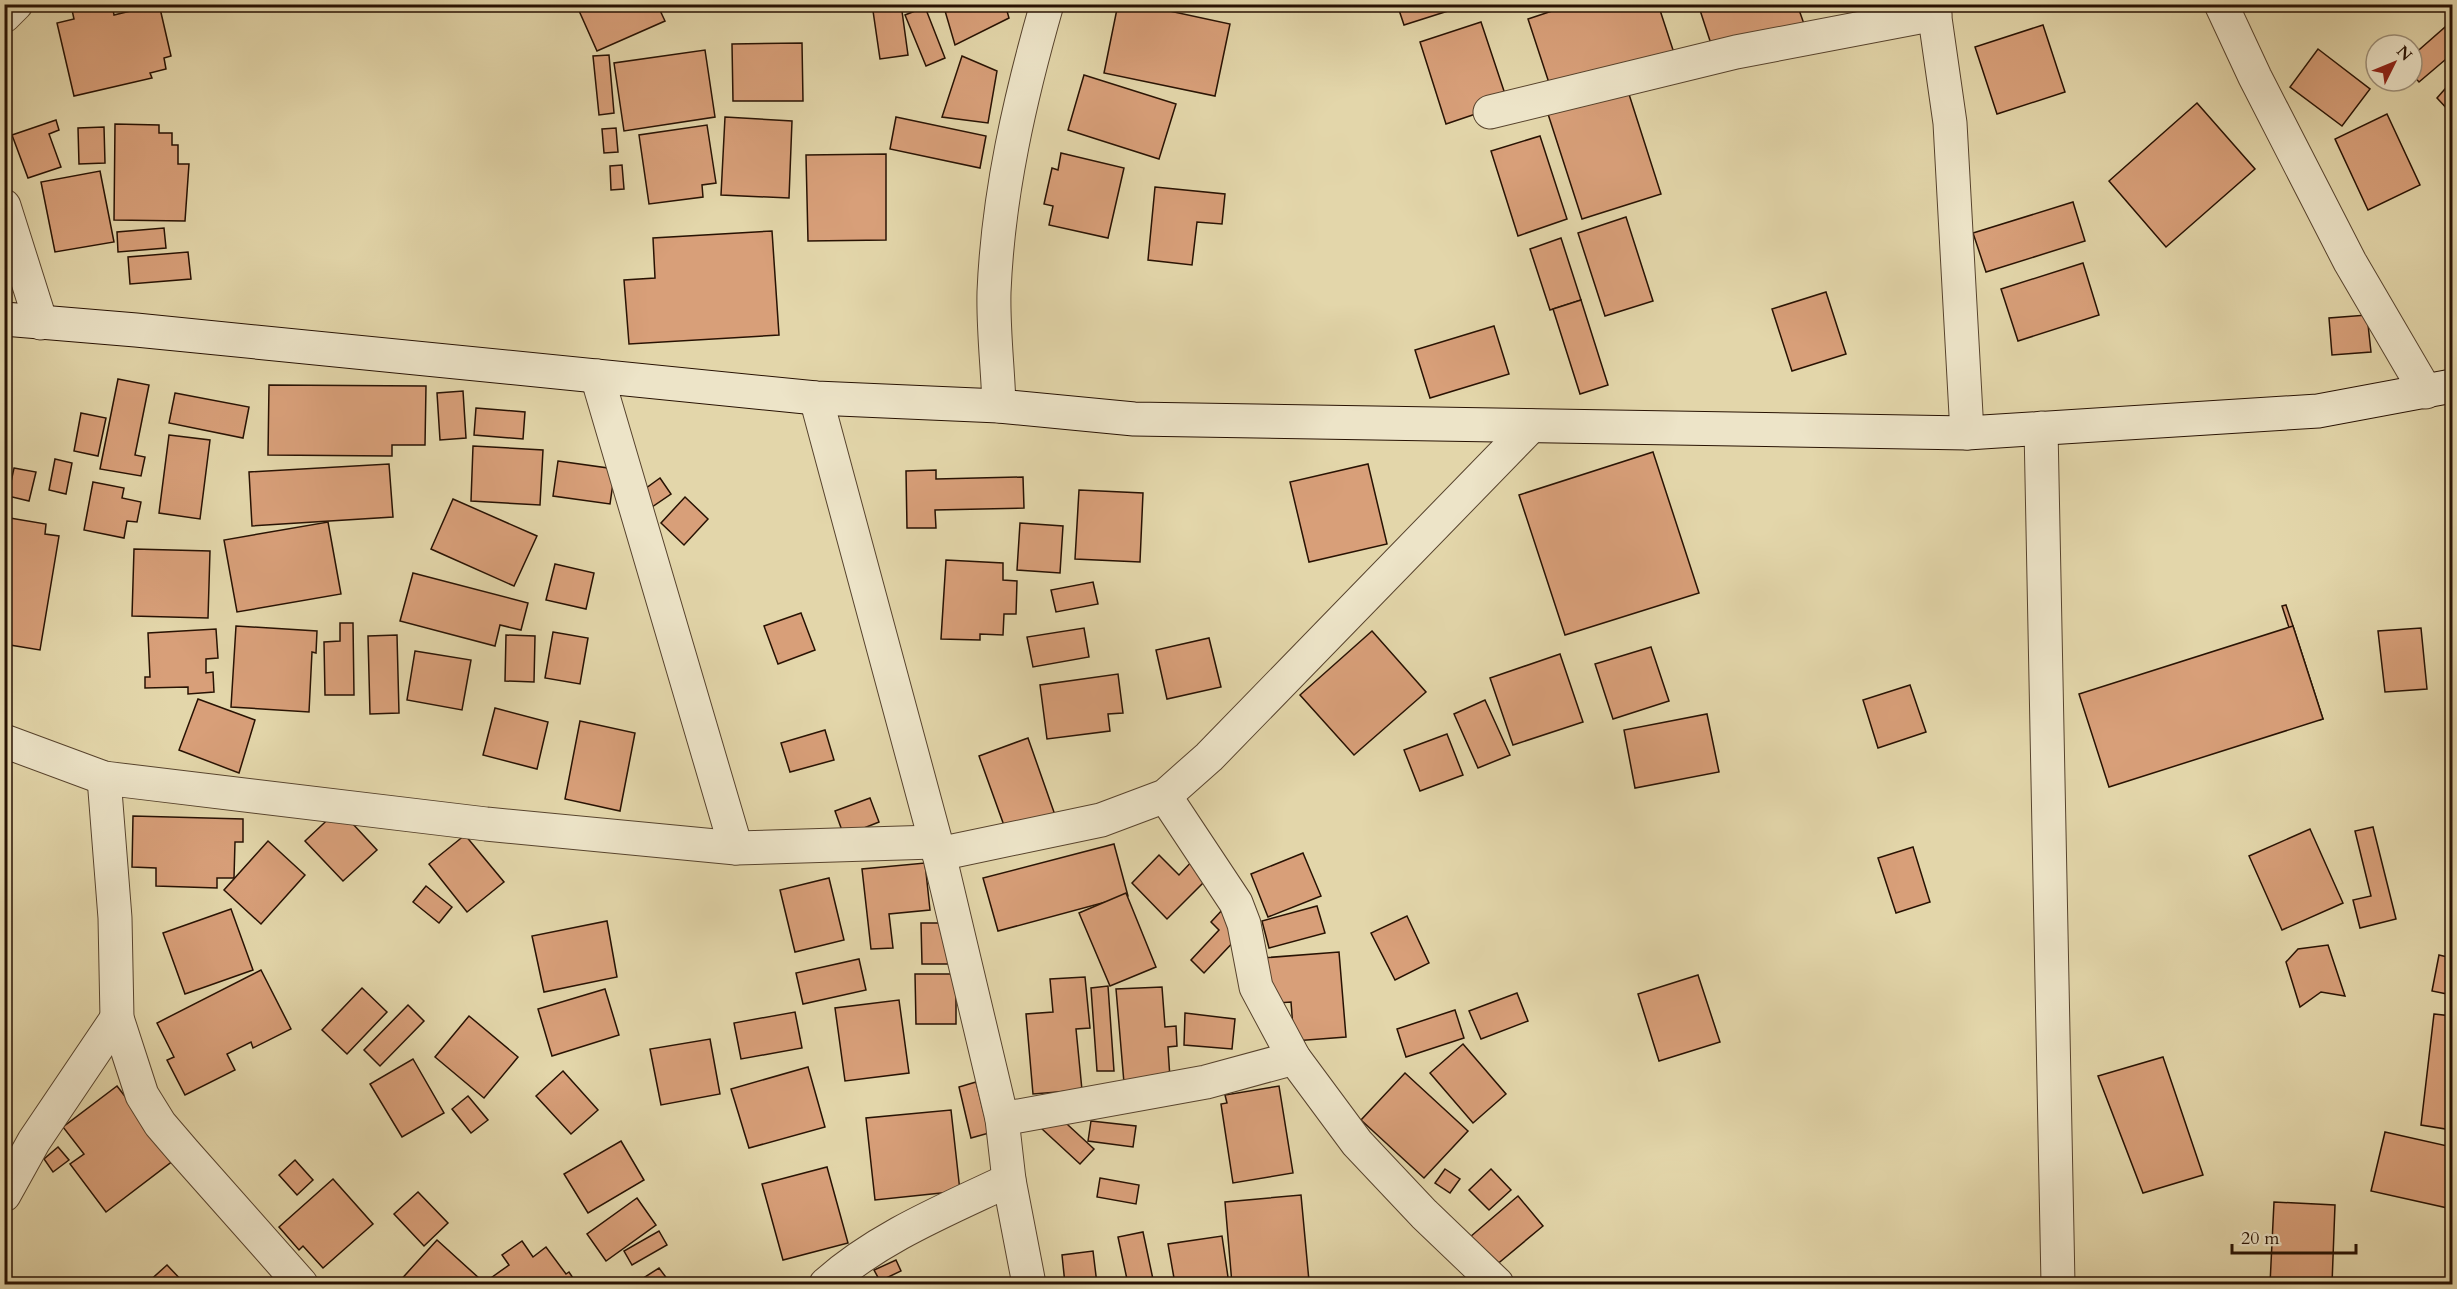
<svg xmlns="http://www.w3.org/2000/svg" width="2457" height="1289" viewBox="0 0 2457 1289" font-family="Cardo,serif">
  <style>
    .building { fill: #d89f79; stroke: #281203; stroke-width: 1.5 }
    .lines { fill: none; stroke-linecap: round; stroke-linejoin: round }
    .street-casing { stroke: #57432d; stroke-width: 35 }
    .secondary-casing { stroke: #281203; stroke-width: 35 }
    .street { stroke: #ede4c8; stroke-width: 33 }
    .secondary { stroke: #ede4c8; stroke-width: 33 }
  </style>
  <rect width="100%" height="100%" fill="#e3d6aa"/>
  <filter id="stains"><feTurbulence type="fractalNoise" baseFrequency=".00333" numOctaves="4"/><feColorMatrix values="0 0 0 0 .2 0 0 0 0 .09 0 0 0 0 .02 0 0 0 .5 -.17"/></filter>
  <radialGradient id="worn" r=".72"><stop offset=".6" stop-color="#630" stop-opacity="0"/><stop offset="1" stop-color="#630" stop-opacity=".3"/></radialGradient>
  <g class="building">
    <path d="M 97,4 L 112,4 L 114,15 L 159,4 L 171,56 L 164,58 L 166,69 L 150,73 L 152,78 L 74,96 L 57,23 L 74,19 L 72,10 Z"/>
    <path d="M 576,4 L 657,4 L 665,21 L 597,51 Z"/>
    <path d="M 872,4 L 901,4 L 908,55 L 880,59 Z"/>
    <path d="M 943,4 L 1005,4 L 1009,18 L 955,45 Z"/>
    <path d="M 1118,4 L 1137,4 L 1230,24 L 1215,96 L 1104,73 Z"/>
    <path d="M 1397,4 L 1470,4 L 1404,25 Z"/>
    <path d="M 1573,4 L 1658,4 L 1675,56 L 1553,95 L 1528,19 Z"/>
    <path d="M 1698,4 L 1797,4 L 1804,24 L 1714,53 Z"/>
    <path d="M 925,7 L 945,58 L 926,66 L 905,15 Z"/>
    <path d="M 2452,21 L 2452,54 L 2419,82 L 2412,74 L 2412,56 Z"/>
    <path d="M 1481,22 L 1508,103 L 1446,124 L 1420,42 Z"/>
    <path d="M 2043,25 L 2065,92 L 1997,114 L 1975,47 Z"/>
    <path d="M 802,43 L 803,101 L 733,101 L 732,44 Z"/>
    <path d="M 2318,49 L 2370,89 L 2342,126 L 2290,87 Z"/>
    <path d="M 705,50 L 715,117 L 624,131 L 614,63 Z"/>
    <path d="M 609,55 L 614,113 L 599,115 L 593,56 Z"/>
    <path d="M 962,56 L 997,71 L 988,123 L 942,117 Z"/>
    <path d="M 1084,75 L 1176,104 L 1159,159 L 1068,130 Z"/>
    <path d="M 2452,81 L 2452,114 L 2437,98 Z"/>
    <path d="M 1627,88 L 1661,194 L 1582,219 L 1548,114 Z"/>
    <path d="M 2197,103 L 2255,169 L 2166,247 L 2109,181 Z"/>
    <path d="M 2387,114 L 2420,185 L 2368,210 L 2335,139 Z"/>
    <path d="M 725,117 L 792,121 L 789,198 L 721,195 Z"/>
    <path d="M 896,117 L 986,136 L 980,168 L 890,149 Z"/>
    <path d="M 56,120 L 59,130 L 49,134 L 61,167 L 28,178 L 12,135 Z"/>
    <path d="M 115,124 L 159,125 L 159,133 L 172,133 L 172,145 L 178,145 L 178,164 L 189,164 L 185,221 L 114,220 Z"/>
    <path d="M 707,125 L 716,183 L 702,185 L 703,197 L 649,204 L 639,135 Z"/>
    <path d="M 104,127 L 105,163 L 79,164 L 78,128 Z"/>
    <path d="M 616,128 L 618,152 L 604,153 L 602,129 Z"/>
    <path d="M 1540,136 L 1567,219 L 1518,236 L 1491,151 Z"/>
    <path d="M 1061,153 L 1124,168 L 1108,238 L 1049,225 L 1053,206 L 1044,204 L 1052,168 L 1058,170 Z"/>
    <path d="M 886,154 L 886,240 L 808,241 L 806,155 Z"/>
    <path d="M 622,165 L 624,189 L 611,190 L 610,166 Z"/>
    <path d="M 100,171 L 114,242 L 55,252 L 41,182 Z"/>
    <path d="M 1155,187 L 1225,194 L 1222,224 L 1197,222 L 1192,265 L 1148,260 Z"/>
    <path d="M 2073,202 L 2085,241 L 1986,272 L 1973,233 Z"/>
    <path d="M 1626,217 L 1653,301 L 1605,316 L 1578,233 Z"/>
    <path d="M 164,228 L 166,248 L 118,252 L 117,232 Z"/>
    <path d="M 772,231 L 779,335 L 629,344 L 624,280 L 655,278 L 653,238 Z"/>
    <path d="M 1561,238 L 1581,300 L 1550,310 L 1530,249 Z"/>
    <path d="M 188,252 L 191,279 L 130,284 L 128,257 Z"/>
    <path d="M 2083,263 L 2099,315 L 2018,341 L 2001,289 Z"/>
    <path d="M 1826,292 L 1846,354 L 1792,371 L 1772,309 Z"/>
    <path d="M 1581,300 L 1608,385 L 1580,394 L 1553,309 Z"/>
    <path d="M 2367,315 L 2371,352 L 2332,355 L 2329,318 Z"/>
    <path d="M 1494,326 L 1509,374 L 1430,398 L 1415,350 Z"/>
    <path d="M 118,379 L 149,385 L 135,455 L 145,457 L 141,476 L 100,469 Z"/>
    <path d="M 269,385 L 426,386 L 425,445 L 392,445 L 392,456 L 268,455 Z"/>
    <path d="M 463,391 L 466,438 L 440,440 L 437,393 Z"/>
    <path d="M 175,393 L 249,407 L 243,438 L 169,423 Z"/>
    <path d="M 476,408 L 525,412 L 523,439 L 474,435 Z"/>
    <path d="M 81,413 L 106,418 L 98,456 L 74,451 Z"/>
    <path d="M 169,435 L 210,440 L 200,519 L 159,513 Z"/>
    <path d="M 473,446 L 543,450 L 540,505 L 471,501 Z"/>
    <path d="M 1653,452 L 1699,593 L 1565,635 L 1519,495 Z"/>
    <path d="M 2450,454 L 2452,454 L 2452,559 L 2449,559 Z"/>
    <path d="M 55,459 L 72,463 L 66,494 L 49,490 Z"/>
    <path d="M 558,461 L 615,469 L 610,504 L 553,496 Z"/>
    <path d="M 389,464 L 393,517 L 252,526 L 249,472 Z"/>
    <path d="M 1368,464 L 1387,544 L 1309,562 L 1290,482 Z"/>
    <path d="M 14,468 L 36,472 L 29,501 L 8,496 Z"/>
    <path d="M 936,470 L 936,479 L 1023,477 L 1024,508 L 935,510 L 936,528 L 907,528 L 906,471 Z"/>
    <path d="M 660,478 L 671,494 L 649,509 L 638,494 Z"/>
    <path d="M 93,482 L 124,488 L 122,498 L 141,502 L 137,522 L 127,521 L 124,538 L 84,530 Z"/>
    <path d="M 1079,490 L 1143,493 L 1140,562 L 1075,559 Z"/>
    <path d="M 685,497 L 708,519 L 684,545 L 661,523 Z"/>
    <path d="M 453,499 L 537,536 L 514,586 L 431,549 Z"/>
    <path d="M 4,517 L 46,524 L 45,534 L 59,536 L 40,650 L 4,644 Z"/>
    <path d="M 328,522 L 341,594 L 237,612 L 224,540 Z"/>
    <path d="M 1020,523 L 1063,526 L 1060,573 L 1017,570 Z"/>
    <path d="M 134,549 L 210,551 L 208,618 L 132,616 Z"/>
    <path d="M 946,560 L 1003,563 L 1003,580 L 1017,581 L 1016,614 L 1004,614 L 1003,635 L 980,634 L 980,640 L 941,639 Z"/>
    <path d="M 555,564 L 594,573 L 586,609 L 546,600 Z"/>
    <path d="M 413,573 L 528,603 L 521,630 L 500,625 L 495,646 L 400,621 Z"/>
    <path d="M 1093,582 L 1098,604 L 1056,612 L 1051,590 Z"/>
    <path d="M 2286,605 L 2293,626 L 2323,719 L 2319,720 L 2282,606 Z"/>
    <path d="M 2452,606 L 2452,683 L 2446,607 Z"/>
    <path d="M 801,613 L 815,650 L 778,664 L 764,626 Z"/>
    <path d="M 340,623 L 353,623 L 354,695 L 325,695 L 324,642 L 340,641 Z"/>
    <path d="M 236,626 L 317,631 L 316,653 L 312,652 L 309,712 L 231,707 Z"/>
    <path d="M 2293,626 L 2323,719 L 2109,787 L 2079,694 Z"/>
    <path d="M 1084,628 L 1089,657 L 1033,667 L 1027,637 Z"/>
    <path d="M 2421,628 L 2427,689 L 2385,692 L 2378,631 Z"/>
    <path d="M 216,629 L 218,658 L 206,659 L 206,673 L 213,672 L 214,692 L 188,694 L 188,687 L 145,688 L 145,677 L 150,677 L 148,633 Z"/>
    <path d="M 1372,631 L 1426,692 L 1354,755 L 1300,695 Z"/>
    <path d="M 553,632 L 588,638 L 580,684 L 545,678 Z"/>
    <path d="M 397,635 L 399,713 L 370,714 L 368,636 Z"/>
    <path d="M 506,635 L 535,636 L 534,682 L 505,681 Z"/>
    <path d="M 1209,638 L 1221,687 L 1167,699 L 1156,650 Z"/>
    <path d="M 1651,647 L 1669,701 L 1613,719 L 1595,664 Z"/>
    <path d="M 415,651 L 471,660 L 462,710 L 407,700 Z"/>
    <path d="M 1560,654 L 1583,722 L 1513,745 L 1490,678 Z"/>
    <path d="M 1118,674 L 1123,713 L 1108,714 L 1110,731 L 1047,739 L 1040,685 Z"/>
    <path d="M 1910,685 L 1926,732 L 1878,748 L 1863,700 Z"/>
    <path d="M 198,699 L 255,720 L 239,773 L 179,750 Z"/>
    <path d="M 1485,700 L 1510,755 L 1478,768 L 1454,714 Z"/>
    <path d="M 495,708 L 548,722 L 537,769 L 483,755 Z"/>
    <path d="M 1707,714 L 1719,772 L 1635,788 L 1624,730 Z"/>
    <path d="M 580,721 L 635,733 L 620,811 L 565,799 Z"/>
    <path d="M 825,730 L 834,760 L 790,772 L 781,743 Z"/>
    <path d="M 1447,734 L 1463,775 L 1420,791 L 1404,750 Z"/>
    <path d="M 1028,738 L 1055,815 L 1006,831 L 979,756 Z"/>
    <path d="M 870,798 L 879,822 L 844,836 L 835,811 Z"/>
    <path d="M 339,809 L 377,850 L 343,881 L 305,841 Z"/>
    <path d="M 133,816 L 243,819 L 243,842 L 235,842 L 234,878 L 217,878 L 217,888 L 156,886 L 156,868 L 132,867 Z"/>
    <path d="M 2373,827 L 2396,919 L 2360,928 L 2353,900 L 2371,896 L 2355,831 Z"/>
    <path d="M 2310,829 L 2343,903 L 2282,930 L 2249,856 Z"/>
    <path d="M 465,835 L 504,882 L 467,912 L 429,864 Z"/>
    <path d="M 268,841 L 305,875 L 261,924 L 224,890 Z"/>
    <path d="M 1114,844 L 1128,896 L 998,931 L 983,878 Z"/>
    <path d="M 1913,847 L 1930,902 L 1896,913 L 1878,858 Z"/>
    <path d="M 1303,853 L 1321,896 L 1268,917 L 1251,874 Z"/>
    <path d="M 1159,855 L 1179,875 L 1196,857 L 1213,873 L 1167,919 L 1132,883 Z"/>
    <path d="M 925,863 L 930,910 L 889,914 L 893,948 L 871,949 L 862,869 Z"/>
    <path d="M 829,878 L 844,940 L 795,952 L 780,890 Z"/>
    <path d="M 426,886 L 452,907 L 439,923 L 413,902 Z"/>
    <path d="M 1126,893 L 1156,967 L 1110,986 L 1079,913 Z"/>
    <path d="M 1317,906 L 1325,933 L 1269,948 L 1262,921 Z"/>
    <path d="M 231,909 L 253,970 L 185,994 L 163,933 Z"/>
    <path d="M 1223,909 L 1237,938 L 1204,973 L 1191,960 L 1219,930 L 1211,922 Z"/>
    <path d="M 1407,916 L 1429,963 L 1395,980 L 1371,933 Z"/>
    <path d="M 607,921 L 617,977 L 544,992 L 532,936 Z"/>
    <path d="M 921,923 L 948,923 L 949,964 L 922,964 Z"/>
    <path d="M 2328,945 L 2345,996 L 2321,992 L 2300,1007 L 2286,962 L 2298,949 Z"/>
    <path d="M 1339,952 L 1346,1037 L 1294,1041 L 1291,1002 L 1265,1004 L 1262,958 Z"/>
    <path d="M 2439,955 L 2452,958 L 2452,995 L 2432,991 Z"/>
    <path d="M 859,959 L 866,990 L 803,1004 L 796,973 Z"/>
    <path d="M 261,970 L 291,1029 L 253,1048 L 251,1042 L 227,1054 L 235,1070 L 185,1095 L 167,1060 L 174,1057 L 157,1023 Z"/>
    <path d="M 915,974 L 956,974 L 956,1024 L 916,1024 Z"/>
    <path d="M 1698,975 L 1720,1042 L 1659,1061 L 1638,994 Z"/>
    <path d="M 1085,977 L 1090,1028 L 1076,1029 L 1082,1090 L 1033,1094 L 1026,1014 L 1053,1012 L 1050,979 Z"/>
    <path d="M 1108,986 L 1114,1071 L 1097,1071 L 1091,988 Z"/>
    <path d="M 1162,987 L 1165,1027 L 1176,1026 L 1177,1046 L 1168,1047 L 1170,1079 L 1124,1083 L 1116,989 Z"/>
    <path d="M 362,988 L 387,1012 L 347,1054 L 322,1030 Z"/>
    <path d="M 605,989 L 619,1035 L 552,1056 L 538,1009 Z"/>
    <path d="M 1517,993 L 1528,1021 L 1481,1039 L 1469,1011 Z"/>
    <path d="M 899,1000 L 909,1073 L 845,1081 L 835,1008 Z"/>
    <path d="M 408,1005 L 424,1021 L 380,1066 L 364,1050 Z"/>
    <path d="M 1455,1010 L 1464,1038 L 1406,1057 L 1397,1029 Z"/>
    <path d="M 795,1012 L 802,1048 L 741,1059 L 734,1023 Z"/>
    <path d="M 1185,1013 L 1235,1019 L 1232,1049 L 1184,1045 Z"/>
    <path d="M 2434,1014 L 2452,1016 L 2452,1130 L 2421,1125 Z"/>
    <path d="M 469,1016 L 518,1057 L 484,1098 L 435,1057 Z"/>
    <path d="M 710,1039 L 720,1094 L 661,1105 L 650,1049 Z"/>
    <path d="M 1463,1044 L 1506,1094 L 1473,1123 L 1430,1073 Z"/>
    <path d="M 2163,1057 L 2203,1175 L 2143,1193 L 2098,1076 Z"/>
    <path d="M 413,1059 L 444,1113 L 402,1137 L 370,1084 Z"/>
    <path d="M 808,1067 L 825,1127 L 749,1148 L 731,1089 Z"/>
    <path d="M 563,1071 L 598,1110 L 571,1134 L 536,1096 Z"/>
    <path d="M 1405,1073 L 1468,1131 L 1424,1178 L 1361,1120 Z"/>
    <path d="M 976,1082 L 989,1133 L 971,1138 L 959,1087 Z"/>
    <path d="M 117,1086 L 174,1160 L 106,1212 L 70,1164 L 84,1154 L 63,1127 Z"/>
    <path d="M 1279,1086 L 1293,1173 L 1233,1183 L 1221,1104 L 1227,1103 L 1225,1095 Z"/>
    <path d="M 468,1096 L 488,1120 L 471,1133 L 452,1109 Z"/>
    <path d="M 951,1110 L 960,1191 L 875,1200 L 866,1118 Z"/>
    <path d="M 1055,1113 L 1094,1149 L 1080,1164 L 1041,1128 Z"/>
    <path d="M 1091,1121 L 1136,1126 L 1133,1147 L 1088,1141 Z"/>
    <path d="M 2385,1132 L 2452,1147 L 2452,1209 L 2371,1191 Z"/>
    <path d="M 621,1141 L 644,1180 L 588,1213 L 564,1174 Z"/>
    <path d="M 58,1147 L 69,1160 L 53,1172 L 44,1159 Z"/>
    <path d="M 295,1160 L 313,1180 L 297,1195 L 279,1175 Z"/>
    <path d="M 827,1167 L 848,1243 L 783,1260 L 762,1184 Z"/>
    <path d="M 1445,1169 L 1460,1179 L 1450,1193 L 1435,1183 Z"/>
    <path d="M 1491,1169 L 1511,1190 L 1489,1210 L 1469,1190 Z"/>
    <path d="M 1100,1178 L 1139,1185 L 1136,1204 L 1097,1197 Z"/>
    <path d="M 333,1179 L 373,1224 L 323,1268 L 303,1246 L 299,1250 L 279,1227 Z"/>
    <path d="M 418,1192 L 448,1223 L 424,1246 L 394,1214 Z"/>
    <path d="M 1301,1195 L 1309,1281 L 1232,1284 L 1225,1202 Z"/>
    <path d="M 1518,1196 L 1543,1226 L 1495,1266 L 1470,1237 Z"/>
    <path d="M 637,1198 L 656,1225 L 606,1261 L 587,1234 Z"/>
    <path d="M 2274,1202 L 2335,1205 L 2332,1284 L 2270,1284 Z"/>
    <path d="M 659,1231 L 667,1245 L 632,1265 L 624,1251 Z"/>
    <path d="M 1143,1232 L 1154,1284 L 1128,1284 L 1118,1237 Z"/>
    <path d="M 1222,1236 L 1229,1284 L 1165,1284 L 1164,1279 L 1174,1278 L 1168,1244 Z"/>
    <path d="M 437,1240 L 480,1279 L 474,1284 L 397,1284 Z"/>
    <path d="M 522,1241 L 533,1257 L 546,1247 L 566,1274 L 569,1272 L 577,1284 L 492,1284 L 488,1280 L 509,1265 L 502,1255 Z"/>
    <path d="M 1093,1251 L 1097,1284 L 1065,1284 L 1062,1255 Z"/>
    <path d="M 896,1260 L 901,1271 L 880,1281 L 874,1270 Z"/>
    <path d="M 167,1265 L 185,1284 L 146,1284 Z"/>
    <path d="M 659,1268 L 671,1284 L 634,1284 Z"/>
  </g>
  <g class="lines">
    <defs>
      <g id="street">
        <path d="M 1933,4 L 1950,123 L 1967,433"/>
        <path d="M 2221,4 L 2255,77 L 2350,262 L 2426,392"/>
        <path d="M 4,16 L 16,4"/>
        <path d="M 1490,112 L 1736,52 L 1935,14"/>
        <path d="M 4,206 L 41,323"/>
        <path d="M 597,376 L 736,848"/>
        <path d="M 816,398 L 939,854 L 1002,1119 L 1009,1180 L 1029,1284"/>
        <path d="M 999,406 C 998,369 993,330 994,292 C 998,194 1020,98 1047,4"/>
        <path d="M 2041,428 L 2058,1284"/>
        <path d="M 4,741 L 104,778 L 486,824 L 736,848 L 934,842"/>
        <path d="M 104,778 L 115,918 L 117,1018 L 142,1095 L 160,1124 L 184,1152 L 301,1284"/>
        <path d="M 1165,796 L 1236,903 L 1244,924 L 1256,987 L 1294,1058 L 1357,1143 L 1424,1214 L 1497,1284"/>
        <path d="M 939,854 L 1101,820 L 1165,796 L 1209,757 L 1531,426"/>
        <path d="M 1002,1119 L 1206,1082 L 1294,1058"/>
        <path d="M 4,1195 L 34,1141 L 117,1018"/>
        <path d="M 826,1284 C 879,1237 946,1210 1009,1180"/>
      </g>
      <path id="secondary" d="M 4,319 L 136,330 L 816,398 L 999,406 L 1134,419 L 1967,433 L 2318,411 L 2452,386"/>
    </defs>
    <use href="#street" class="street-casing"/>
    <use href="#secondary" class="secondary-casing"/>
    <use href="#street" class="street"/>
    <use href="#secondary" class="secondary"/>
  </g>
  <rect width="2457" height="1289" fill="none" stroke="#e3d6aa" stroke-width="24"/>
  <rect x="6" y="6" width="2445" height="1277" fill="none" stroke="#281203" stroke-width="3"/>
  <rect x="12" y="12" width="2433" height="1265" fill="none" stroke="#281203" stroke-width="1.5"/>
  <g transform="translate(2394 63) rotate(47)"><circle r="28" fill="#ede4c8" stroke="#9e9079" stroke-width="1.5"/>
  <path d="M0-4.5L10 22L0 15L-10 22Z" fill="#8f2418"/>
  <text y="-9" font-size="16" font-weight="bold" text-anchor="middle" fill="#281203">N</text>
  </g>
  <path d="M2232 1244v9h124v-9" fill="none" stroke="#281203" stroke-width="3"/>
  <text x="2241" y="1244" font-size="18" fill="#281203" stroke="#ede4c8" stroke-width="4.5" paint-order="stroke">20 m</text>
  <rect width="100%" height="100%" filter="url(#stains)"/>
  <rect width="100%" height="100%" fill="url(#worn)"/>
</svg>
